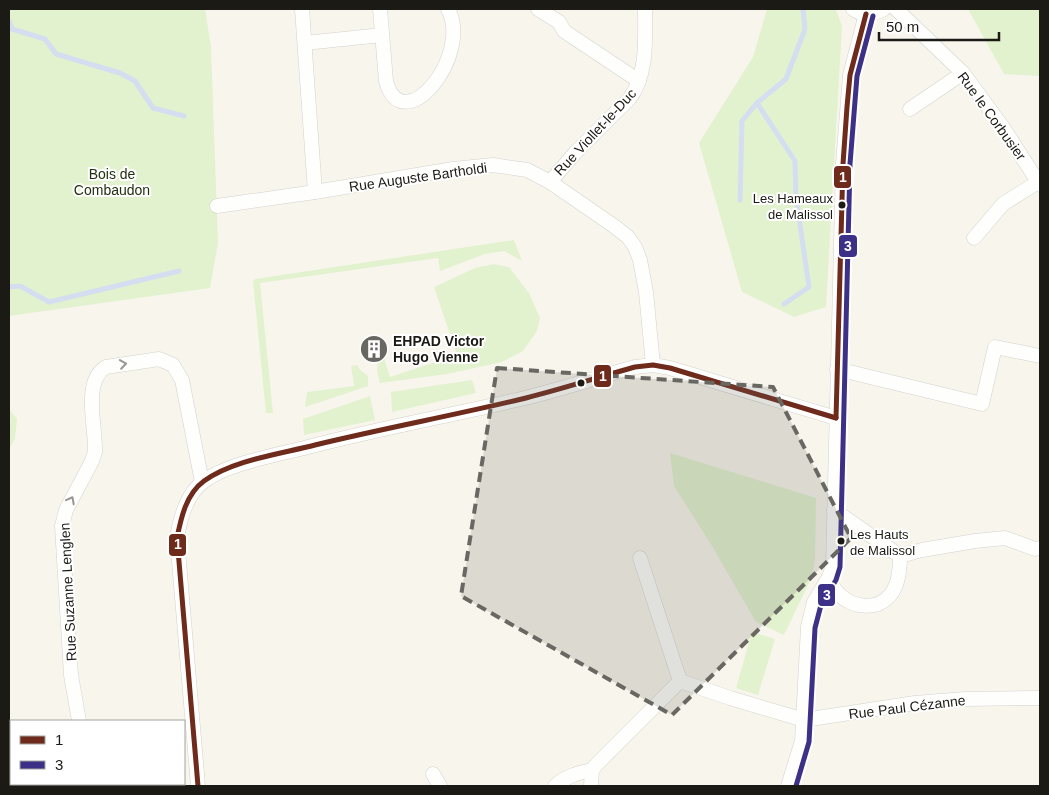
<svg xmlns="http://www.w3.org/2000/svg" width="1049" height="795" viewBox="0 0 1049 795" font-family="Helvetica,sans-serif">
  <style>
    .green { fill: #e2f2ce }
    .lines { fill: none; stroke-linecap: round; stroke-linejoin: round }
    .stream { stroke: #d4def0; stroke-width: 5 }
    .minor-casing { stroke: #d4d2cc; stroke-width: 15 }
    .minor { stroke: #fefefc; stroke-width: 14 }
    .bus-1-casing { stroke: #fff; stroke-width: 9 }
    .bus-2-casing { stroke: #fff; stroke-width: 9 }
    .bus-1 { stroke: #6e2a1b; stroke-width: 5 }
    .bus-2 { stroke: #3c3187; stroke-width: 5 }
    .oneway { stroke: #989794 }
    .marked { fill: #686761; fill-opacity: 0.2; stroke: #686761; stroke-width: 4; stroke-dasharray: 10 6; stroke-linejoin: round }
    .bus-dot { fill: #1b1a15; stroke: #fff; stroke-width: 2 }
    .labels { text-anchor: middle; dominant-baseline: central; stroke-width: 4; stroke-linejoin: round; paint-order: stroke }
    .bus-label { font-size: 13px; fill: #1b1a15; stroke: #fff; text-anchor: end }
    .street-label { font-size: 14px; fill: #1b1a15; stroke: #fff }
    .park-label { font-size: 14px; fill: #223111; stroke: #fff }
    .poi-label { font-size: 14px; font-weight: bold; fill: #1b1a15; stroke: #fff; text-anchor: start }
    .line-badge { stroke: #fff; stroke-width: 2 }
    .badge-label { font-size: 14px; text-anchor: middle; font-weight: bold; fill: #fff }
  </style>
  <rect width="100%" height="100%" fill="#f8f5ed"/>
  <g class="green">
    <path d="M 9,9 L 205,9 L 211,47 L 218,243 L 210,288 L 9,316 Z"/>
    <path d="M 767,9 L 836,9 L 842,26 L 826,307 L 794,317 L 742,292 L 699,143 L 753,57 Z"/>
    <path d="M 968,9 L 1040,9 L 1040,76 L 1004,74 Z"/>
    <path d="M 514,240 L 522,261 L 504,251 L 485,254 L 440,271 L 438,258 L 260,283 L 273,413 L 266,413 L 253,281 L 255,279 Z"/>
    <path d="M 494,264 L 509,267 L 529,293 L 540,318 L 537,331 L 523,351 L 502,362 L 447,374 L 380,383 L 377,370 L 378,360 L 384,358 L 390,377 L 457,355 L 434,287 L 475,268 Z"/>
    <path d="M 357,365 L 360,370 L 368,376 L 368,386 L 305,407 L 307,392 L 354,386 L 351,366 Z"/>
    <path d="M 472,380 L 476,393 L 392,412 L 391,392 Z"/>
    <path d="M 370,396 L 375,420 L 304,435 L 303,419 Z"/>
    <path d="M 9,409 L 17,419 L 15,439 L 9,449 Z"/>
    <path d="M 670,453 L 816,498 L 815,558 L 812,577 L 784,635 L 756,622 L 712,546 L 674,486 Z"/>
    <path d="M 752,632 L 775,639 L 758,695 L 736,688 Z"/>
  </g>
  <g class="lines">
    <g class="stream">
      <path d="M 9,21 L 12,29 L 45,39 L 56,54 L 120,73 L 135,81 L 153,108 L 184,116"/>
      <path d="M 740,200 L 742,121 L 757,103"/>
      <path d="M 9,287 L 20,286 L 49,302 L 179,271"/>
      <path d="M 784,304 L 809,287 L 796,197 L 795,161 L 757,103 L 786,79 L 805,29 L 803,9"/>
    </g>
    <defs>
      <g id="minor">
        <path d="M 302,9 L 315,192"/>
        <path d="M 380,9 L 386,81 C 402,141 473,57 448,9"/>
        <path d="M 538,9 L 559,22 L 564,31 L 639,81"/>
        <path d="M 853,9 C 863,16 873,15 884,9"/>
        <path d="M 896,9 L 963,73 L 1004,129 L 1040,185"/>
        <path d="M 305,43 L 382,35"/>
        <path d="M 910,109 L 963,73"/>
        <path d="M 550,182 L 575,153 L 630,98 C 648,73 645,39 645,9"/>
        <path d="M 217,206 L 315,192 L 453,169 L 493,165 L 527,170 L 550,182 L 614,226 L 628,237 L 635,247 L 640,260 L 646,292 L 653,365"/>
        <path d="M 974,238 L 1003,204 L 1038,182"/>
        <path d="M 837,369 L 982,404 L 995,347 L 1040,356"/>
        <path d="M 900,556 L 922,550 L 975,541 L 1005,538 L 1035,549 L 1040,548"/>
        <path d="M 640,558 L 680,681"/>
        <path d="M 829,577 C 831,582 833,587 836,591 C 850,608 877,612 891,594 C 899,584 900,568 900,556 L 834,510"/>
        <path d="M 79,721 L 71,675 L 62,526 L 66,510 L 92,461 L 95,452 C 96,427 82,381 106,367 L 159,359 L 173,365 L 182,380 L 202,482"/>
        <path d="M 433,774 L 440,786"/>
        <path d="M 90,784 L 92,786"/>
        <path d="M 198,786 L 177,538 C 180,519 187,493 204,481 C 229,463 277,455 308,447 C 380,428 453,415 525,398 C 562,389 598,377 635,367 L 653,365 L 670,368 L 836,418"/>
        <path d="M 555,786 C 566,776 578,773 592,770"/>
        <path d="M 591,786 L 592,770 L 597,764 L 680,681 L 730,698 L 804,720 L 915,703 L 965,699 L 1040,698"/>
        <path d="M 788,786 L 802,741 L 808,627 L 814,602 L 829,577 L 833,566 L 843,164 L 850,75 L 866,14"/>
      </g>
    </defs>
    <use href="#minor" class="minor-casing"/>
    <use href="#minor" class="minor"/>
    <defs>
      <g id="bus-1">
        <path d="M 836,418 L 843,164 L 847,107 L 850,75 L 866,14"/>
        <path d="M 198,786 L 177,538 C 181,518 186,494 204,481 C 233,460 280,454 315,445 C 385,428 456,415 526,398 C 562,389 599,377 635,367 L 653,365 L 670,368 L 836,418"/>
      </g>
      <path id="bus-2" d="M 796,786 L 809,742 L 815,628 L 821,605 L 836,580 L 840,567 L 850,164 L 857,76 L 873,16"/>
    </defs>
    <use href="#bus-1" class="bus-1-casing"/>
    <use href="#bus-2" class="bus-2-casing"/>
    <use href="#bus-1" class="bus-1"/>
    <use href="#bus-2" class="bus-2"/>
  </g>
  <defs><path id="oneway-chevron" d="M-2-3.5L2.5 0L-2 3.5" fill="none" stroke-width="1.6" stroke-linecap="round" stroke-linejoin="round" transform="scale(1.25)"/></defs>
  <g class="oneway">
    <use href="#oneway-chevron" transform="translate(123 364) rotate(-8)"/>
    <use href="#oneway-chevron" transform="translate(71 500) rotate(-62)"/>
  </g>
  <path class="marked" d="M 497,368 L 773,387 L 851,538 L 672,715 L 461,596 Z"/>
  <defs>
    <symbol id="building-disc" viewBox="-11 -11 22 22"><circle r="9.5" fill="#686761" stroke="#fff"/><path d="M-4-6H4V6H1V3H-1V6H-4ZM-2.5-4.3h1.7v1.8h-1.7ZM.8-4.3h1.7v1.8H.8ZM-2.5-1h1.7V.8h-1.7ZM.8-1h1.7V.8H.8Z" fill="#fff"/></symbol>
  </defs>
  <g fill-rule="evenodd">
    <use href="#building-disc" x="358" y="333" width="32" height="32"/>
  </g>
  <g class="bus-dot">
    <circle cx="842" cy="205" r="4.5"/>
    <circle cx="581" cy="383" r="4.5"/>
    <circle cx="841" cy="541" r="4.5"/>
  </g>
  <g class="labels">
    <g class="bus-label">
      <text x="833" y="198">Les Hameaux<tspan x="833" dy="16">de Malissol</tspan></text>
      <text x="850" y="534" text-anchor="start">Les Hauts<tspan x="850" dy="16">de Malissol</tspan></text>
    </g>
    <g class="street-label">
      <text transform="translate(992 116) rotate(54)">Rue le Corbusier</text>
      <text transform="translate(595 132) rotate(-47)">Rue Viollet-le-Duc</text>
      <text transform="translate(418 177) rotate(-8)">Rue Auguste Bartholdi</text>
      <text transform="translate(68 592) rotate(-93)">Rue Suzanne Lenglen</text>
      <text transform="translate(907 707) rotate(-7)">Rue Paul Cézanne</text>
    </g>
    <g class="park-label">
      <text x="112" y="174">Bois de<tspan x="112" dy="16">Combaudon</tspan></text>
    </g>
    <g class="poi-label">
      <text x="393" y="341">EHPAD Victor<tspan x="393" dy="16">Hugo Vienne</tspan></text>
    </g>
  </g>
  <g class="line-badge">
    <rect x="833" y="165" width="19" height="24" rx="5" fill="#6e2a1b"/>
    <rect x="838" y="234" width="20" height="24" rx="5" fill="#3c3187"/>
    <rect x="593" y="364" width="19" height="24" rx="5" fill="#6e2a1b"/>
    <rect x="168" y="533" width="19" height="24" rx="5" fill="#6e2a1b"/>
    <rect x="817" y="583" width="19" height="24" rx="5" fill="#3c3187"/>
  </g>
  <g class="badge-label">
    <text x="843" y="182">1</text>
    <text x="848" y="251">3</text>
    <text x="603" y="381">1</text>
    <text x="178" y="549">1</text>
    <text x="827" y="600">3</text>
  </g>
  <rect width="1049" height="795" fill="none" stroke="#1b1a15" stroke-width="20"/>
  <rect x="10" y="720" width="175" height="65" fill="#ffffff" stroke="#a4a3a1"/>
  <rect x="20" y="736" width="25" height="8" fill="#6e2a1b" stroke="#a4a3a1"/>
  <text x="55" y="745" font-size="15" fill="#1b1a15">1</text>
  <rect x="20" y="761" width="25" height="8" fill="#3c3187" stroke="#a4a3a1"/>
  <text x="55" y="770" font-size="15" fill="#1b1a15">3</text>
  <path d="M879 32v8h120v-8" fill="none" stroke="#1b1a15" stroke-width="2.5"/>
  <text x="886" y="32" font-size="15" fill="#1b1a15" stroke="#ffffff" stroke-width="4" paint-order="stroke">50 m</text>
</svg>
